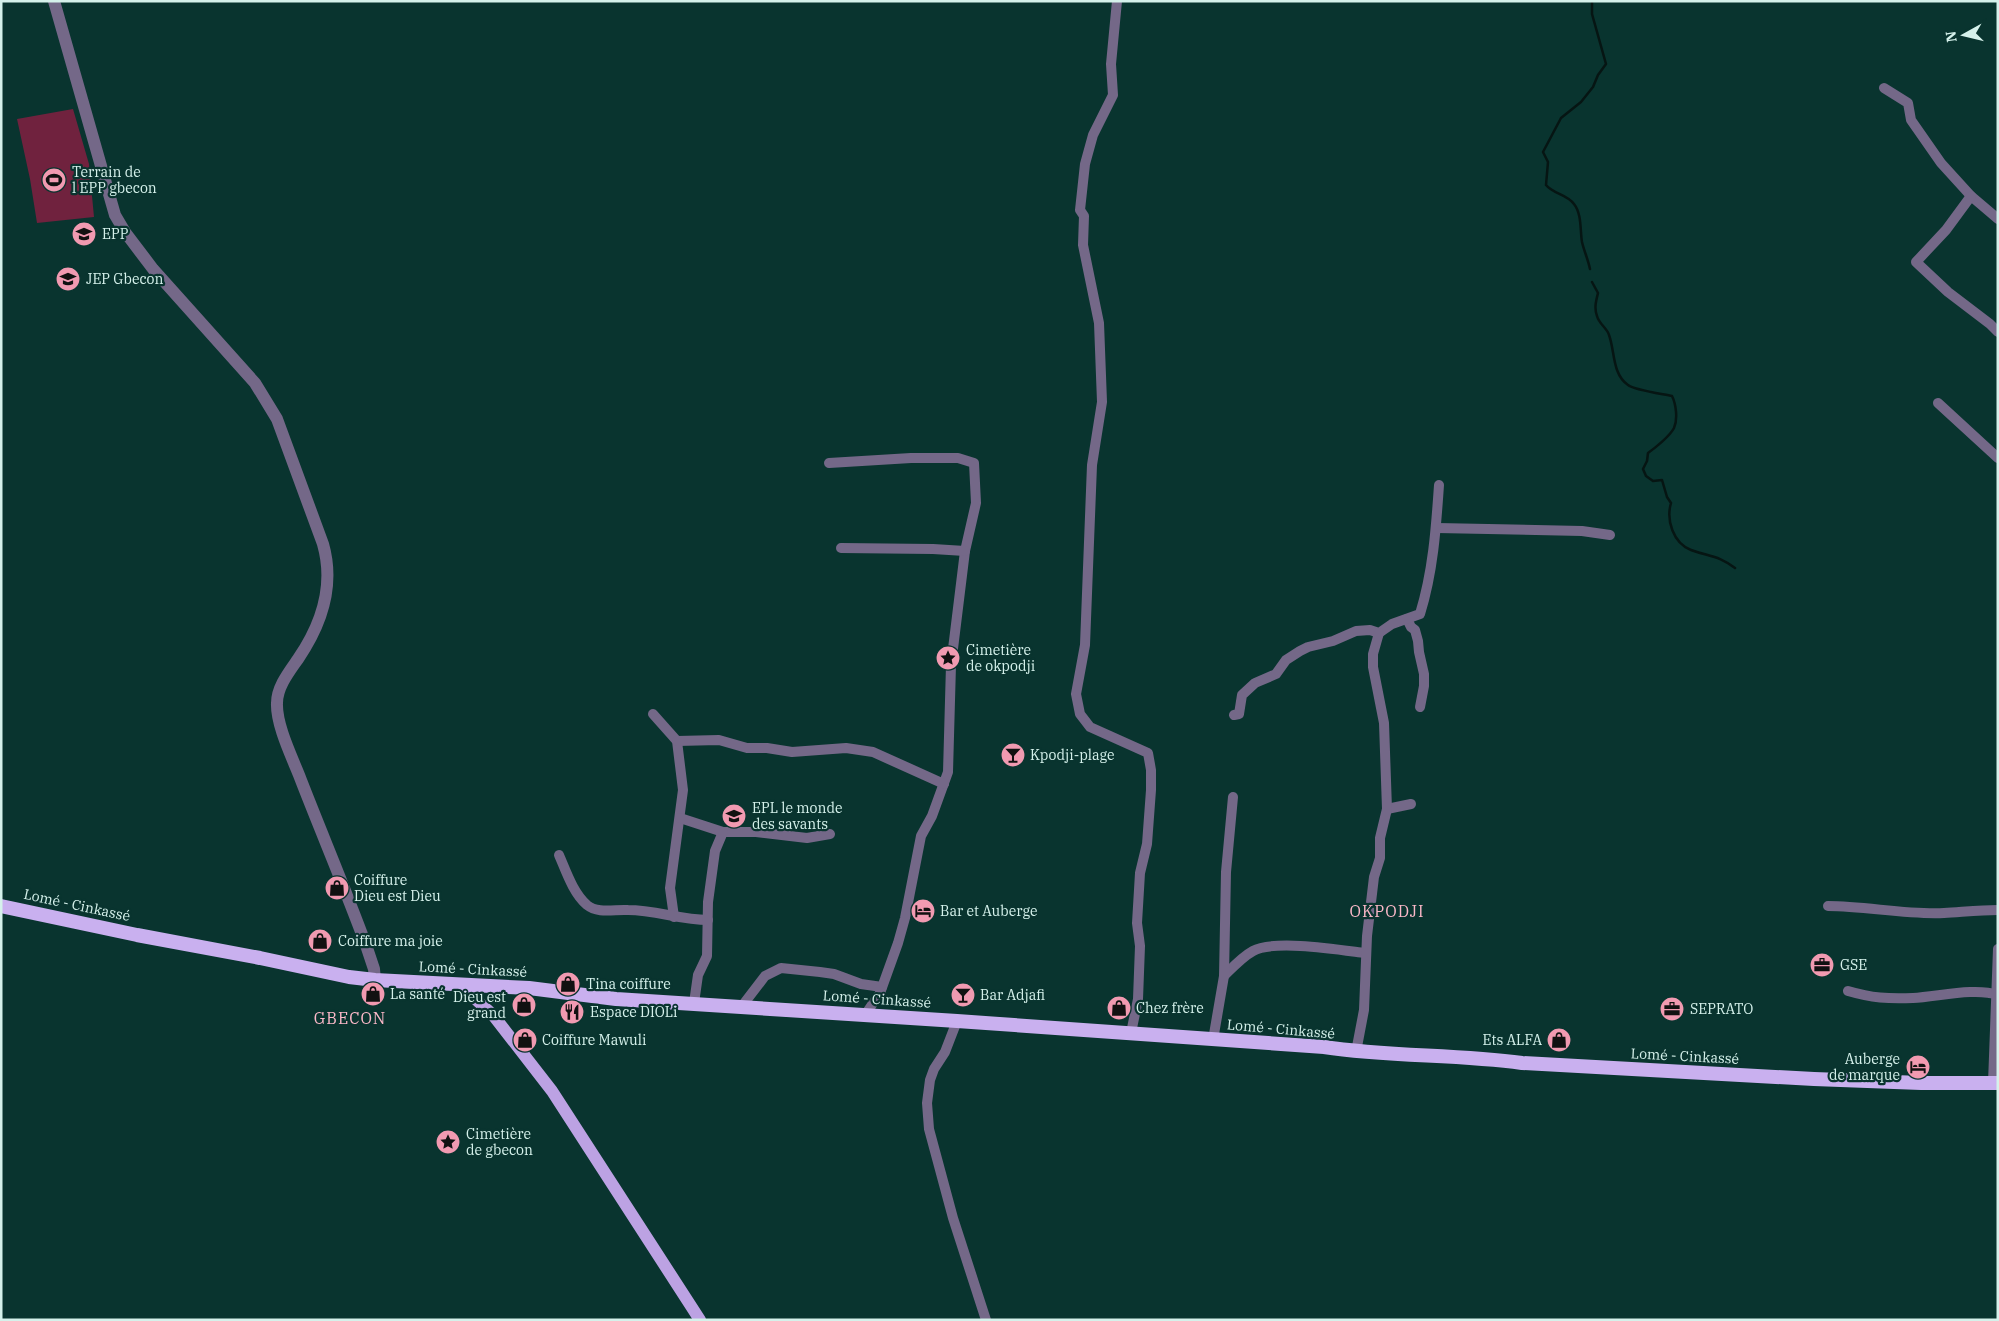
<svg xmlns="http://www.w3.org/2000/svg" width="1999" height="1321" viewBox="0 0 1999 1321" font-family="'IBM Plex Serif',serif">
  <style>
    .green { fill: #70223e }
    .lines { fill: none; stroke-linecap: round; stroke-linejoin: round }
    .stream { stroke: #061513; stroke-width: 2.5 }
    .minor { stroke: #746888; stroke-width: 10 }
    .tertiary { stroke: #746888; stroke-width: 12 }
    .primary { stroke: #bca2e3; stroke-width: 12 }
    .trunk { stroke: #c9b0ef; stroke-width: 14 }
    .labels { text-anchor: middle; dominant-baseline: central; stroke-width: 4.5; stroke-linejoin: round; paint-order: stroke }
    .poi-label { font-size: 14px; fill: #d5f1eb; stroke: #09342f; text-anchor: start }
    .street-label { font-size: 14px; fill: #d5f1eb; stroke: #09342f }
    .quarter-label { font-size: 16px; letter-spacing: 1px; fill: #fcb9c9; stroke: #09342f }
  </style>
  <rect width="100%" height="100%" fill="#09342f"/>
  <path class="green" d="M 73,109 L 89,164 L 94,217 L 37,223 L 30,179 L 17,119 Z"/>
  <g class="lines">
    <g class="stream">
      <path d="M 1590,269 C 1588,259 1584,251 1582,242 C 1580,231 1582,214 1574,204 C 1567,194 1553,194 1546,185 L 1548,162 L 1543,152 L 1561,118 L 1581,102 L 1593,87 L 1598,75 L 1606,64 L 1592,14 L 1592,1"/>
      <path d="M 1592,282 L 1598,293 C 1596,301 1594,308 1597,316 C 1599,324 1607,328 1609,335 C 1615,351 1612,374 1628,385 C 1634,390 1663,394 1672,396 C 1676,404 1678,419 1674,428 C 1670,436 1655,448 1648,453 L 1647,461 L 1643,469 L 1646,476 L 1653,481 L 1662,480 L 1667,497 L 1671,503 C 1666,520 1673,543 1691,550 C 1710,557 1718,555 1735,568"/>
    </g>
    <g class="minor">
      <path d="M 1117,1 L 1111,64 L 1113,95 L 1093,135 L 1085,164 L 1080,210 L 1084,216 L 1083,245 L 1099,323 L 1102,402 L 1092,465 L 1085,645 L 1076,694 L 1080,714 L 1090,727 L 1148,753 L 1151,770 L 1151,790 L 1147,844 L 1140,873 L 1137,923 L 1140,946 L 1138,999 L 1131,1033"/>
      <path d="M 1884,88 L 1908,103 L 1911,120 L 1941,163 L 1971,196 L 1998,219"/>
      <path d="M 1971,196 L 1946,230 L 1916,262 L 1948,292 L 1990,324 L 1998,332"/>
      <path d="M 1938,403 L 1998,458"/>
      <path d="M 829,463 L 911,458 L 958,458 L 974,463 L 976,503 L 965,551 L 951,665 L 948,772 L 932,816 L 921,836 L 905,918 L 898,943 L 880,993 L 865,1015"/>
      <path d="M 1437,528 L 1582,531 L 1610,535"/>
      <path d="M 841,548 L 933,549 L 965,551"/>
      <path d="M 1407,619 L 1411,627 L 1415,630 L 1418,641 L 1419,652 L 1424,674 L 1424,686 L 1420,707"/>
      <path d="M 653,714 L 677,741 L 683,790 L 670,888 L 674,917"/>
      <path d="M 1234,715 L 1239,714 L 1242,695 L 1255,683 L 1276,674 L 1286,660 L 1300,651 L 1308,647 L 1333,641 L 1356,631 L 1370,630 L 1379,633 L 1392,624 L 1420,614 C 1433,572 1436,529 1439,485"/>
      <path d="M 677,741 L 719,740 L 747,748 L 767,748 L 792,752 L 846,748 L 873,752 L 944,784"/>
      <path d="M 1387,809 L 1411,804"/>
      <path d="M 680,818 L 723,832 L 756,832 L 807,838 L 830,834"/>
      <path d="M 559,855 C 566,871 573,893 587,905 C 598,914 615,909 628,910 C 655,910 681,920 708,920"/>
      <path d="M 1828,906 C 1866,906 1906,915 1944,913 C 1962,912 1980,910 1998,910"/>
      <path d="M 1224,976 C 1233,967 1242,957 1253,951 C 1274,939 1341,950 1365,953"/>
      <path d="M 1848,991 C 1872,998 1888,999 1913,998 C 1937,997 1975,987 1998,995"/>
      <path d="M 694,1003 L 698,975 L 707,956 L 708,902 L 715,851 L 723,832"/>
      <path d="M 742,1006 L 765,976 L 781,968 L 820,972 L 834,974 L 861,984 L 882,987"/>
      <path d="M 957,1021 L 945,1052 L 934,1069 L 930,1080 L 927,1103 L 929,1129 L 953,1218 L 986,1320"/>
      <path d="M 1213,1040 L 1224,976 L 1226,872 L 1233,797"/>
      <path d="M 1356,1052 L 1364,1010 L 1367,936 L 1374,877 L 1380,858 L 1380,838 L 1387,809 L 1384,723 L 1373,667 L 1373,654 L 1379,633"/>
      <path d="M 1993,1083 L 1998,949"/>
    </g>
    <path class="tertiary" d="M 54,1 L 115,215 L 125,232 L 153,269 L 255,383 L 277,419 L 323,544 C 335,586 322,624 298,659 C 289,672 277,687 277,703 C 276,724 291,755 299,775 C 321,832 345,888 366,945 L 374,969 L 375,980"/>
    <path class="primary" d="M 461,986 L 493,1015 L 552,1091 L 700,1320"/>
    <path class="trunk" d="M 1,906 L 137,935 L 260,958 L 349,977 L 375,980 L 529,988 L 616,999 L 957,1021 L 1324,1047 C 1389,1057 1456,1054 1522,1063 L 1814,1079 L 1921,1083 L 1998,1083"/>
  </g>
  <defs>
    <symbol id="stadium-disc" viewBox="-11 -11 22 22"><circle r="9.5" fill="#f19ab1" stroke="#09342f"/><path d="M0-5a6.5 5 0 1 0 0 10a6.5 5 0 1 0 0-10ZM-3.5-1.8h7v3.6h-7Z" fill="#111"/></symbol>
    <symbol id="school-disc" viewBox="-11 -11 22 22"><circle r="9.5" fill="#f19ab1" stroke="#09342f"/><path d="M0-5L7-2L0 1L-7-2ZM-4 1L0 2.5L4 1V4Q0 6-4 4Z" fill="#111"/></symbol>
    <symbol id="sight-disc" viewBox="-11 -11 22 22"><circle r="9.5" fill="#f19ab1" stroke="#09342f"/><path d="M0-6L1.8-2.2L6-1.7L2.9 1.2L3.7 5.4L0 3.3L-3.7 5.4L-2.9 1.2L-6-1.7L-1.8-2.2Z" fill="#111"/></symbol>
    <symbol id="bar-disc" viewBox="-11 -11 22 22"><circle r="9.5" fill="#f19ab1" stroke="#09342f"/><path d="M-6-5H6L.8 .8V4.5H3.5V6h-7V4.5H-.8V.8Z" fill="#111"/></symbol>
    <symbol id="shop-disc" viewBox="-11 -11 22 22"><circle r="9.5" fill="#f19ab1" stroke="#09342f"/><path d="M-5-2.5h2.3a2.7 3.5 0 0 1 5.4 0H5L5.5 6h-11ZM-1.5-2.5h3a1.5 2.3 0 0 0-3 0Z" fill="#111"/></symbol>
    <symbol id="hotel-disc" viewBox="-11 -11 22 22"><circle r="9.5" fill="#f19ab1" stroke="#09342f"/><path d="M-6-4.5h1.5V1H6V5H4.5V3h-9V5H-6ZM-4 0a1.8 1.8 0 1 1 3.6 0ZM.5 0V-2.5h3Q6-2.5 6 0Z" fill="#111"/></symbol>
    <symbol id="office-disc" viewBox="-11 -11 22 22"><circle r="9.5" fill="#f19ab1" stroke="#09342f"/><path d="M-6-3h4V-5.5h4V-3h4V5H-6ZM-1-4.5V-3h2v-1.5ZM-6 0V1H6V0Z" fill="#111"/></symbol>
    <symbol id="restaurant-disc" viewBox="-11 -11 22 22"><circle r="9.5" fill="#f19ab1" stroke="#09342f"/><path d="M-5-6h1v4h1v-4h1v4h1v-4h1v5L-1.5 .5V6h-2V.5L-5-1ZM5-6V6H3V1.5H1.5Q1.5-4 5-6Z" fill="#111"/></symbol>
  </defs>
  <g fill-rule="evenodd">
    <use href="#stadium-disc" x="40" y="166" width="28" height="28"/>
    <use href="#school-disc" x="70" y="220" width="28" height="28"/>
    <use href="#school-disc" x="54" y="265" width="28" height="28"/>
    <use href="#sight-disc" x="934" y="644" width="28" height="28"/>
    <use href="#bar-disc" x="999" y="741" width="28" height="28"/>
    <use href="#school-disc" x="720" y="802" width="28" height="28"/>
    <use href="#shop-disc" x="323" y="874" width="28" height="28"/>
    <use href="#hotel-disc" x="909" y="897" width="28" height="28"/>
    <use href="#shop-disc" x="306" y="927" width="28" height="28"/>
    <use href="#office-disc" x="1808" y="951" width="28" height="28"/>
    <use href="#shop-disc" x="554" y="970" width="28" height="28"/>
    <use href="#shop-disc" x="359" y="980" width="28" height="28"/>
    <use href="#bar-disc" x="949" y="981" width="28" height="28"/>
    <use href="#shop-disc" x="510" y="991" width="28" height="28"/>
    <use href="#shop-disc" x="1105" y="994" width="28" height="28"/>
    <use href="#office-disc" x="1658" y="995" width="28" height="28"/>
    <use href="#restaurant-disc" x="558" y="998" width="28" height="28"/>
    <use href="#shop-disc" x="511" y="1026" width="28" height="28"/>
    <use href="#shop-disc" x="1545" y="1026" width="28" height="28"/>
    <use href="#hotel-disc" x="1904" y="1053" width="28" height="28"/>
    <use href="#sight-disc" x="434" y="1128" width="28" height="28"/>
  </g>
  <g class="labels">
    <g class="poi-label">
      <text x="72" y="172">Terrain de<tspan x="72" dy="16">l EPP gbecon</tspan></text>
      <text x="102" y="234">EPP</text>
      <text x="86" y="279">JEP Gbecon</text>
      <text x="966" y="650">Cimetière<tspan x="966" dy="16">de okpodji</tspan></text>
      <text x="1030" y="755">Kpodji-plage</text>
      <text x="752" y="808">EPL le monde<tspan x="752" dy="16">des savants</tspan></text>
      <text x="354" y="880">Coiffure<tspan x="354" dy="16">Dieu est Dieu</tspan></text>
      <text x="940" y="911">Bar et Auberge</text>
      <text x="338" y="941">Coiffure ma joie</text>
      <text x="1840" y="965">GSE</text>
      <text x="586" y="984">Tina coiffure</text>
      <text x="390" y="994">La santé</text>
      <text x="980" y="995">Bar Adjafi</text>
      <text x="506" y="997" text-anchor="end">Dieu est<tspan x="506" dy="16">grand</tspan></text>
      <text x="1136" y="1008">Chez frère</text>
      <text x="1690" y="1009">SEPRATO</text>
      <text x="590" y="1012">Espace DIOLi</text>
      <text x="542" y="1040">Coiffure Mawuli</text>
      <text x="1542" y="1040" text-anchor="end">Ets ALFA</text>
      <text x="1900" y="1059" text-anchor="end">Auberge<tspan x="1900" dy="16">de marque</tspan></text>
      <text x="466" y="1134">Cimetière<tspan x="466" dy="16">de gbecon</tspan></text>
    </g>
    <g class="street-label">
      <text transform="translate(77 905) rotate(12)">Lomé - Cinkassé</text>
      <text transform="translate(473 969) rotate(3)">Lomé - Cinkassé</text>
      <text transform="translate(877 999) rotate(4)">Lomé - Cinkassé</text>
      <text transform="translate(1281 1029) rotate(5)">Lomé - Cinkassé</text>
      <text transform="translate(1685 1056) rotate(3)">Lomé - Cinkassé</text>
    </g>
    <g class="quarter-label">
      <text x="1387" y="911">OKPODJI</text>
      <text x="350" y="1018">GBECON</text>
    </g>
  </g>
  <rect width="1999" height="1321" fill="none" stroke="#d5f1eb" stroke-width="5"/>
  <g transform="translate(1964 35) rotate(262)" stroke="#09342f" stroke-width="4" paint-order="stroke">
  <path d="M0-4L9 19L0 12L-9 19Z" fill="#d5f1eb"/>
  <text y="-8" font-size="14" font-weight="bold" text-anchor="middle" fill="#d5f1eb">N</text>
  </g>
</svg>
